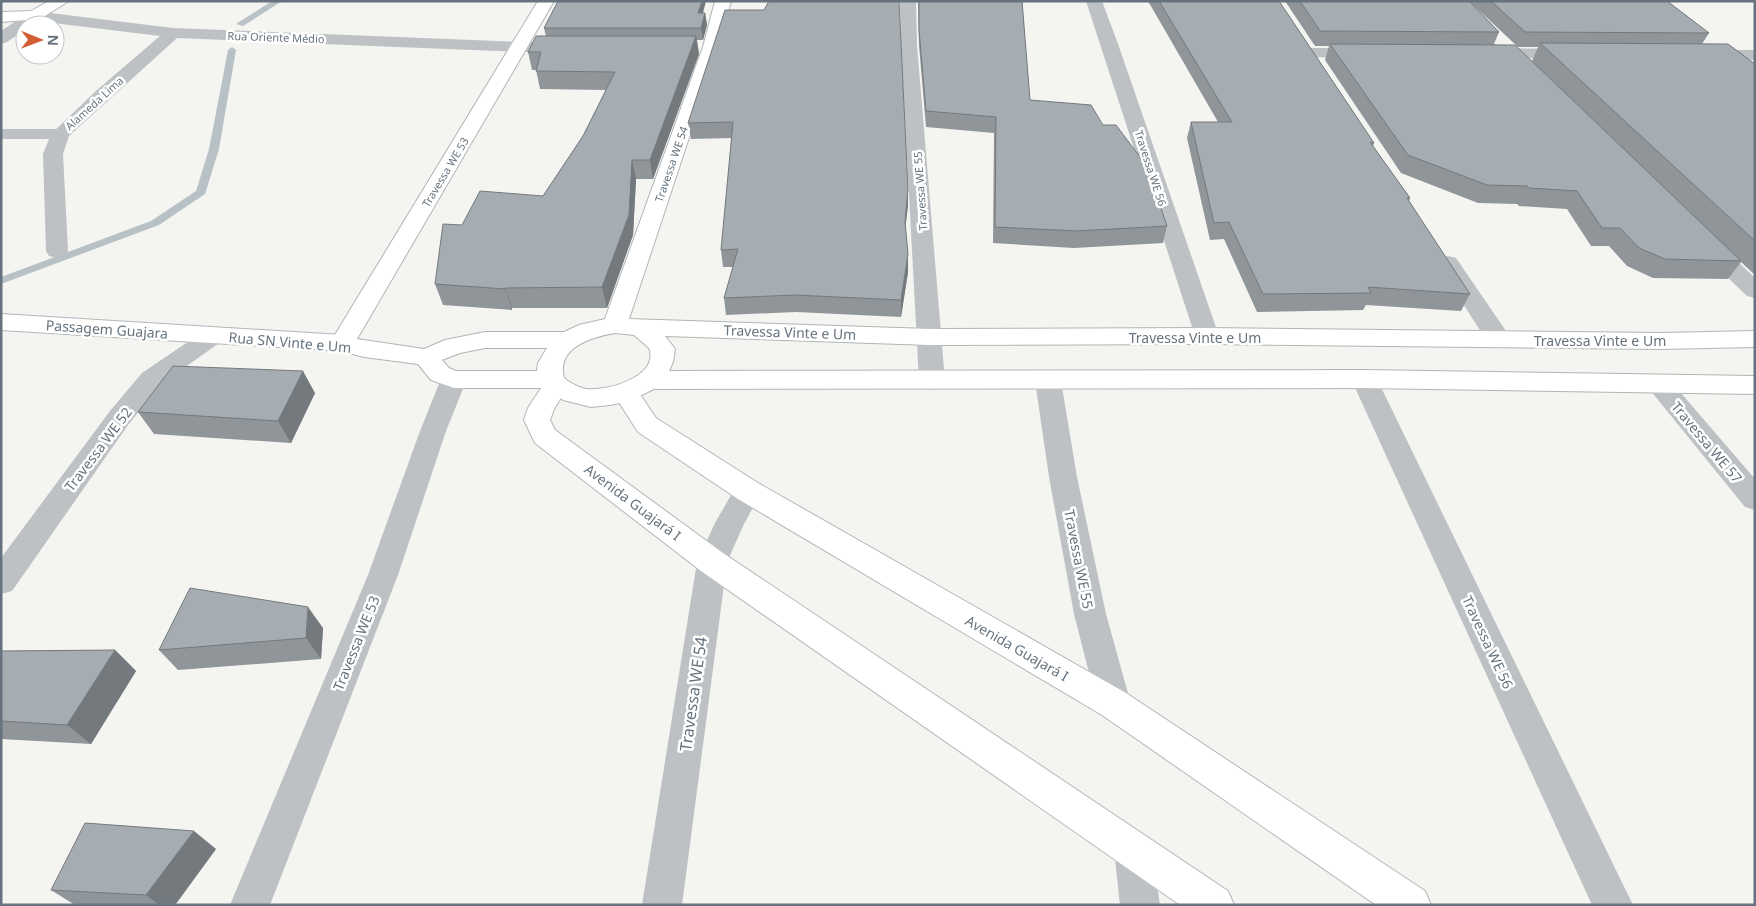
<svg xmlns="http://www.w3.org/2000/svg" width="1756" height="906" viewBox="0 0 1756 906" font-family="'Noto Sans',sans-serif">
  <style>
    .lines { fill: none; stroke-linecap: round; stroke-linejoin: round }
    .stream { fill: #b8c1c6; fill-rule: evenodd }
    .secondary-casing { stroke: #b2b6ba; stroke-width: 2 }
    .primary-casing { stroke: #b1b5b8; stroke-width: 2 }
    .lane { fill: #bdc1c4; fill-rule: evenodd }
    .street { fill: #bdc1c4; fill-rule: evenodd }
    .secondary { fill: #fff; fill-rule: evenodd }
    .primary { fill: #fff; fill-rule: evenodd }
    .wall { fill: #8f9599 }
    .shaded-wall { fill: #74797d }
    .building { fill: #a6adb2; stroke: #74797d }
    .labels { text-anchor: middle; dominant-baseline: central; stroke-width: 5; stroke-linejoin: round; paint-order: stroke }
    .far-street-label { font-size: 11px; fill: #66737e; stroke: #fff }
    .street-label { font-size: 14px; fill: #66737e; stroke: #fff }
    .near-street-label { font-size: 16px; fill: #66737e; stroke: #fff }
  </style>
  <rect width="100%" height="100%" fill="#f4f4f1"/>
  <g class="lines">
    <g class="stream">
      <path d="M 272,1 L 282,1 L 243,26 L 236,24 Z"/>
      <path d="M 232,47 L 236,50 L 219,149 L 205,194 L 159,225 L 1,284 L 1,277 L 151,221 L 196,191 L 209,149 L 228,50 Z"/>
    </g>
    <defs>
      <g id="secondary">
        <path d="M 49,1 L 69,1 L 40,19 L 1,22 L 1,12 L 31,11 Z"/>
        <path d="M 1,314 L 342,335 L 351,337 L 354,343 L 351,349 L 342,351 L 1,330 Z"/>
        <path d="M 556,376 L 565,379 L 569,385 L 554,409 L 550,420 L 555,430 L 723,553 L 1228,891 L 1234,905 L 1180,905 L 701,571 L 535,443 L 524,420 L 528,408 L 547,379 Z"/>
        <path d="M 626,384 L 635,387 L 656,418 L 758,483 L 1126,693 L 1425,891 L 1431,905 L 1376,905 L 1102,715 L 738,499 L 638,432 L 613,393 L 617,387 Z"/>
      </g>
      <path id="primary" d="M 538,1 L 554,1 L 357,339 L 424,349 L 445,340 L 485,332 L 564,332 L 579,325 L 605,319 L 703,47 L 715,1 L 731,1 L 719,47 L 629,319 L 930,329 L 1207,328 L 1661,333 L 1755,331 L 1755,347 L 1661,349 L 1207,344 L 930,345 L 665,336 L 675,349 L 673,362 L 669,371 L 1364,370 L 1755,376 L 1755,394 L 1364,388 L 654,389 L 629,401 L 610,405 L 591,407 L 563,400 L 544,388 L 454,388 L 431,380 L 418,364 L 364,357 L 333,349 L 330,343 ZM 615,333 L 634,335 L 649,348 C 661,377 602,394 582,388 C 576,386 569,382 564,378 C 556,347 592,337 615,333 ZM 485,348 L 547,348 L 538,363 L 537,371 L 456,371 L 449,368 L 442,360 L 460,353 Z"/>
    </defs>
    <use href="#secondary" class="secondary-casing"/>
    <use href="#primary" class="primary-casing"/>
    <path class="lane" d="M 1,129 L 60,129 L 65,131 L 68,134 L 65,137 L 60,139 L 1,139 Z"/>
    <g class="street">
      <path d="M 900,1 L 916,1 L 917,45 L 945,381 L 941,387 L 932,390 L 923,387 L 919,381 L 901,45 Z"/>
      <path d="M 1086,1 L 1102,1 L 1118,44 L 1219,336 L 1216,341 L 1207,344 L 1198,341 L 1195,336 Z"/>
      <path d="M 34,11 L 173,28 L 520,42 L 569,42 L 575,43 L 577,47 L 575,51 L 569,52 L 520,52 L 177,38 L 69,136 L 63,154 L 68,251 L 65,256 L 57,258 L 49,256 L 46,251 L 43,154 L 51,134 L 97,90 L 160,36 L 37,21 L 32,25 L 25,25 L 25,30 L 7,42 L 1,44 L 1,31 L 28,13 Z"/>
      <path d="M 1309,48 L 1365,48 L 1371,49 L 1373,53 L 1371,57 L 1365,58 L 1303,57 L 1301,53 L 1303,49 Z"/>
      <path d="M 1488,48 L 1572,49 L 1578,50 L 1580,54 L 1578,58 L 1572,59 L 1482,57 L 1480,53 L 1482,49 Z"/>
      <path d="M 1705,50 L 1755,50 L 1755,60 L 1699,59 L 1697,55 L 1699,51 Z"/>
      <path d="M 1707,238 L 1715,240 L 1755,278 L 1755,298 L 1747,296 L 1699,250 L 1696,245 L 1699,240 Z"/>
      <path d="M 1448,256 L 1456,258 L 1508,334 L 1511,340 L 1508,346 L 1499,348 L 1490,346 L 1437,263 L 1440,258 Z"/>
      <path d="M 213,328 L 222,331 L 225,336 L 222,341 L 160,385 L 128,425 L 12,591 L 1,594 L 1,558 L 110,411 L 142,373 L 204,331 Z"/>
      <path d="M 454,370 L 463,373 L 467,379 L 446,431 L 398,575 L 270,905 L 230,905 L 368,575 L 420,431 L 441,379 L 445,373 Z"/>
      <path d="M 1364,370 L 1373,373 L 1377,379 L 1633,905 L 1592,905 L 1351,379 L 1355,373 Z"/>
      <path d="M 1048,372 L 1057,375 L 1061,381 L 1077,477 L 1106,614 L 1131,704 L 1126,715 L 1114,719 L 1102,715 L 1097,704 L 1074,614 L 1049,477 L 1035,381 L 1039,375 Z"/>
      <path d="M 1659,375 L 1668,378 L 1755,479 L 1755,510 L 1745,507 L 1650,390 L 1646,384 L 1650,378 Z"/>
      <path d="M 748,480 L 758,483 L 762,491 L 744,524 L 727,562 L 682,905 L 642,905 L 697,562 L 715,523 L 738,483 Z"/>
      <path d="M 1133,831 L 1146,837 L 1152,850 L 1160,905 L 1120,905 L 1114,850 L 1120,837 Z"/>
    </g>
    <use href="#secondary" class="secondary"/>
    <use href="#primary" class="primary"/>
  </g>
  <g class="wall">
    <path d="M 918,1 L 1022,1 L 1030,100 L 1103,125 L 1167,226 L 1163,243 L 1074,248 L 993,243 L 994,133 L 926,127 L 919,45 Z"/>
    <path d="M 1148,1 L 1279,1 L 1374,143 L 1373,146 L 1410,198 L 1409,201 L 1470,294 L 1461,311 L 1366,305 L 1363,310 L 1257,312 L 1224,239 L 1210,240 L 1187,138 L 1191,122 L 1218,122 Z"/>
    <path d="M 1285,1 L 1469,1 L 1499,32 L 1494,44 L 1532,61 L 1538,47 L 1518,47 L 1469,1 L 1667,1 L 1709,33 L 1702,44 L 1755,64 L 1755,275 L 1741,262 L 1728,279 L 1653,278 L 1627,266 L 1609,246 L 1591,246 L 1567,209 L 1519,206 L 1517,204 L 1478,203 L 1401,173 L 1325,60 L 1329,46 L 1315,46 Z"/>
    <path d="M 764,10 L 908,189 L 908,205 L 905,228 L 908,272 L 901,317 L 796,312 L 726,315 L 724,298 L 733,267 L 723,267 L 721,250 L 732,138 L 691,139 L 688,123 Z"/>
    <path d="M 705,13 L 707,25 L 703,40 L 697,40 L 699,54 L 653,179 L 636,179 L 633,235 L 607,308 L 512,308 L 512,310 L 443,305 L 435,284 L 462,225 L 543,196 L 583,136 L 606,90 L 540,89 L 536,70 L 532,70 L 528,52 L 546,36 L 544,28 Z"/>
    <path d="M 315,393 L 291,443 L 154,434 L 138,412 Z"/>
    <path d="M 323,628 L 321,659 L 178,670 L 159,650 Z"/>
    <path d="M 115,650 L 136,671 L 91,744 L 1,739 L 1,651 Z"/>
    <path d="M 216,849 L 175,905 L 75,905 L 51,890 Z"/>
  </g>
  <g class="shaded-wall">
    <path d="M 702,1 L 706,1 L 700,25 L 698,13 Z"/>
    <path d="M 705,13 L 707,25 L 703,40 L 701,28 Z"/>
    <path d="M 696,36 L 699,54 L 653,179 L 650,160 Z"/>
    <path d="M 632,160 L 636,179 L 633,235 L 607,308 L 602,287 Z"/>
    <path d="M 908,189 L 908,205 L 904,239 L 905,222 Z"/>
    <path d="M 908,254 L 908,272 L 901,317 L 901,300 Z"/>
    <path d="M 505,288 L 512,308 L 512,310 L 505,289 Z"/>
    <path d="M 303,371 L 315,393 L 291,443 L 278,421 Z"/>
    <path d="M 308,607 L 323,628 L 321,659 L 306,638 Z"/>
    <path d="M 115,650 L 136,671 L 91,744 L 67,725 Z"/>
    <path d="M 194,831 L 216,849 L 175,905 L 160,905 L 146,895 Z"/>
  </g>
  <g class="building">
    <path d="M 558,1 L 702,1 L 698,13 L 705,13 L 701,28 L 544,28 Z"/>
    <path d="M 769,1 L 899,1 L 908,189 L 905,222 L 908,254 L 901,300 L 795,295 L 724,298 L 738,249 L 721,250 L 733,122 L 688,123 L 725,10 L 764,10 Z"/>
    <path d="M 919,1 L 1022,1 L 1030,100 L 1091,105 L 1103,125 L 1116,125 L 1146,165 L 1167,226 L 1077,231 L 995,227 L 996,117 L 926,111 L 919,30 Z"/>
    <path d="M 1159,1 L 1279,1 L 1374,143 L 1370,142 L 1410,198 L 1407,198 L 1470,294 L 1368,287 L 1371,293 L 1263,294 L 1229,222 L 1214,223 L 1191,122 L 1232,122 Z"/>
    <path d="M 1300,1 L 1469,1 L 1499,32 L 1320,31 Z"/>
    <path d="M 1491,1 L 1667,1 L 1709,33 L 1525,32 Z"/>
    <path d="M 536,36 L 696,36 L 650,160 L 632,160 L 629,215 L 602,287 L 505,288 L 505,289 L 435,284 L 443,224 L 462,225 L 480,191 L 543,196 L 583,136 L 615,72 L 536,71 L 541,52 L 528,52 Z"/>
    <path d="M 1540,43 L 1728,44 L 1755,64 L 1755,241 Z"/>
    <path d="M 1330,44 L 1515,45 L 1741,261 L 1665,259 L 1639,248 L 1620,228 L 1602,228 L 1577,191 L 1529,188 L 1527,186 L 1487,185 L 1408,155 Z"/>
    <path d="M 173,366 L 303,371 L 278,421 L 138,412 Z"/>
    <path d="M 190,588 L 308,607 L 306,638 L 159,650 Z"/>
    <path d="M 115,650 L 67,725 L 1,721 L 1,651 Z"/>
    <path d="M 85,823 L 194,831 L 146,895 L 51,890 Z"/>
  </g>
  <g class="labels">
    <g class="far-street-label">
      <text transform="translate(276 37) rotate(2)">Rua Oriente Médio</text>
      <text transform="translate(94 103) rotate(-42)">Alameda Lima</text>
      <text transform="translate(671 164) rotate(-71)">Travessa WE 54</text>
      <text transform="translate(1151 168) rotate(72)">Travessa WE 56</text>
      <text transform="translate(445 172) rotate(-59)">Travessa WE 53</text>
      <text transform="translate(920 191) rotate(-94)">Travessa WE 55</text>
    </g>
    <g class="street-label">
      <text transform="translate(107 329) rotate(4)">Passagem Guajara</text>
      <text transform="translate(790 332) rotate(2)">Travessa Vinte e Um</text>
      <text x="1195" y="337">Travessa Vinte e Um</text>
      <text x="1600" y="340">Travessa Vinte e Um</text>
      <text transform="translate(290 342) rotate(5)">Rua SN Vinte e Um</text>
      <text transform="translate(1707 442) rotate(50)">Travessa WE 57</text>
      <text transform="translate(98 449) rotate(-53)">Travessa WE 52</text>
      <text transform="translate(633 502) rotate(37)">Avenida Guajará I</text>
      <text transform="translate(1079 559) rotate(79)">Travessa WE 55</text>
      <text transform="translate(1488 642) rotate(65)">Travessa WE 56</text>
      <text transform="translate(356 643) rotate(-68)">Travessa WE 53</text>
      <text transform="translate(1017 648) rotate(30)">Avenida Guajará I</text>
    </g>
    <g class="near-street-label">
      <text transform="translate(693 694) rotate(-82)">Travessa WE 54</text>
    </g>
  </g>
  <rect width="1756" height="906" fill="none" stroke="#66737e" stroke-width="5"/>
  <g transform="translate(40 40) rotate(91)"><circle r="24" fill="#ffffff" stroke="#c2c7cb"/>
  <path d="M0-4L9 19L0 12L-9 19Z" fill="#d05d34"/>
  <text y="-8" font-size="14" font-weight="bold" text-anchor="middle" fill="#66737e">N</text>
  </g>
</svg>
